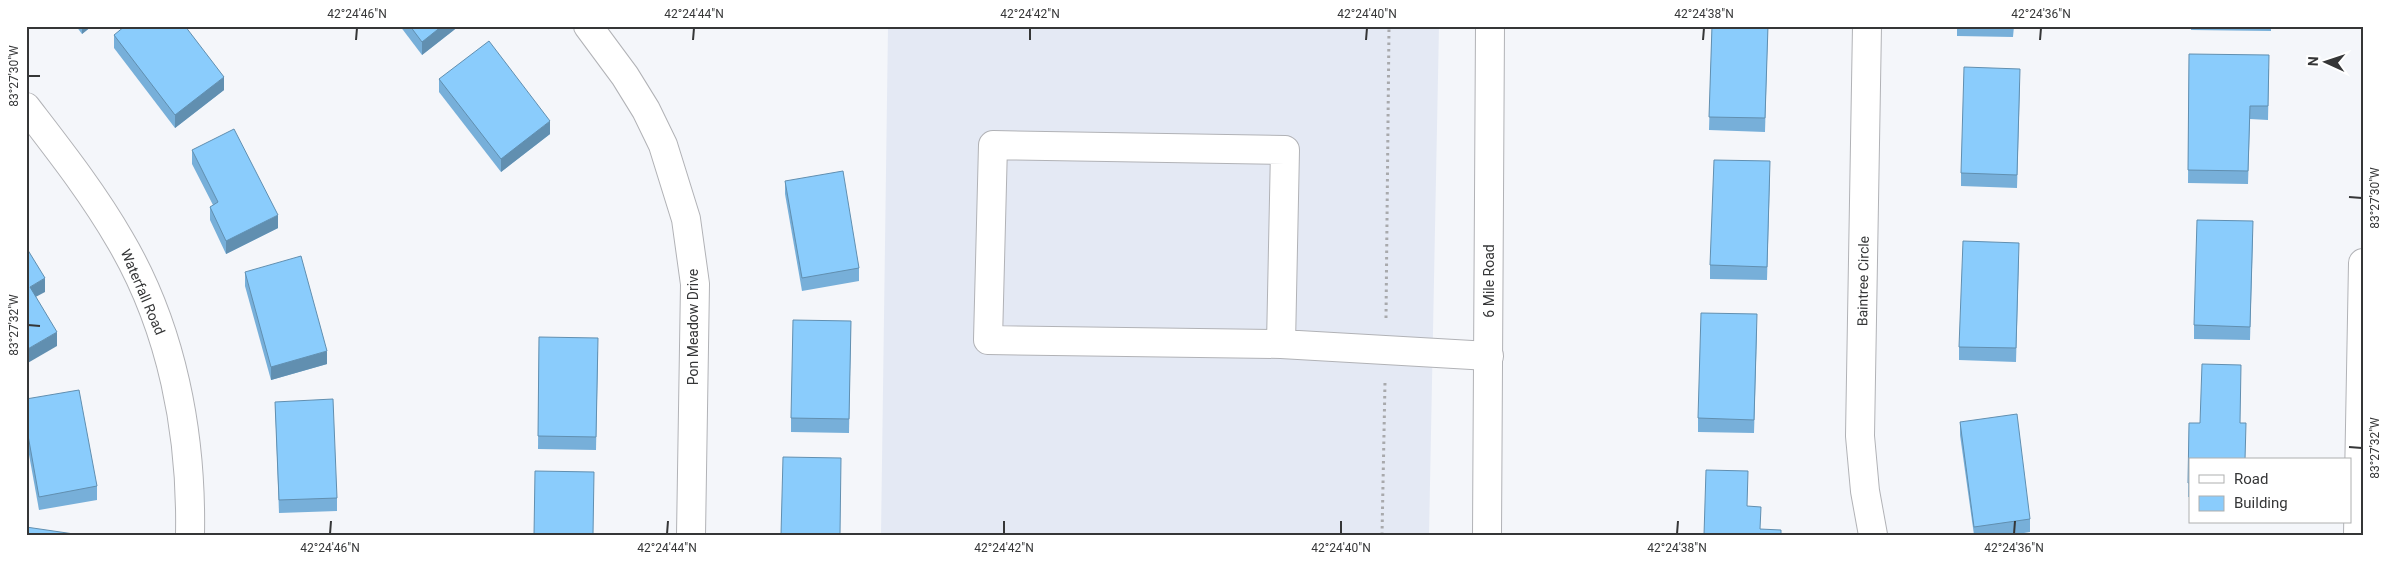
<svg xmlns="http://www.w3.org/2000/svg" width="2389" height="561" viewBox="0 0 2389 561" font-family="Roboto,sans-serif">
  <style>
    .built { fill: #e4e9f4 }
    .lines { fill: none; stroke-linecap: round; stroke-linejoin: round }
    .minor-casing { stroke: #b1b2b6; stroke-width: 30 }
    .path { stroke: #a8a9ac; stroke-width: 3; stroke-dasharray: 2.5 4; stroke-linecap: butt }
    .minor { stroke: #fff; stroke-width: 28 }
    .wall { fill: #77afd9 }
    .shaded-wall { fill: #618fb0 }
    .building { fill: #8accfc; stroke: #618fb0 }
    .ticks { fill: none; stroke: #353637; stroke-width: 2 }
    .labels { text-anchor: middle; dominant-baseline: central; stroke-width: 4; stroke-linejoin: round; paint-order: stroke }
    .street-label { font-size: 14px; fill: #353637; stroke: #fff }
    .neatline { fill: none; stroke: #353637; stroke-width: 2 }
    .ticks-label { font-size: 12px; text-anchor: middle; fill: #353637 }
  </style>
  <rect width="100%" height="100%" fill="#f4f6fa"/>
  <path class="built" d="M 888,26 L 1439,26 L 1429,535 L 881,535 Z"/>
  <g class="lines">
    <defs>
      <g id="minor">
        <path d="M 588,26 L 625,76 L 646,110 L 663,145 L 686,219 L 695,284 L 691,535"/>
        <path d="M 1867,26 L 1860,436 L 1865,491 L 1873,535"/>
        <path d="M 26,107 C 59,150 93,193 120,240 C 172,328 192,433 190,535"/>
        <path d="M 1281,344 L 1285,150 L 993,145 L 988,340 L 1281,344 L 1489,356"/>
        <path d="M 1487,535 L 1490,26"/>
        <path d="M 2358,535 L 2363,263"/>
      </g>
    </defs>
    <use href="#minor" class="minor-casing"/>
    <g class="path">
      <path d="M 1386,318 L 1389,26"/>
      <path d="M 1382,535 L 1385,382"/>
    </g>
    <use href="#minor" class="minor"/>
  </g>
  <g class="wall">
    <path d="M 76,26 L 92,26 L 82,34 Z"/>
    <path d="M 400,26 L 459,26 L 422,55 Z"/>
    <path d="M 1712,26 L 1768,26 L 1765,132 L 1709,130 Z"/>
    <path d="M 1957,26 L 2014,26 L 2013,37 L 1957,36 Z"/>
    <path d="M 2191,26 L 2271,26 L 2271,31 L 2191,30 Z"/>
    <path d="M 114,35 L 224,90 L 175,128 L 114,48 Z"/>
    <path d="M 2189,54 L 2269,69 L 2268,120 L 2250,119 L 2248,184 L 2188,183 Z"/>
    <path d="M 439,79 L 550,134 L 501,172 L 439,92 Z"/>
    <path d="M 2020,82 L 2017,188 L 1961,186 L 1961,173 Z"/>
    <path d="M 192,150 L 278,228 L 226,254 L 210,220 L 210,207 L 213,205 L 192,164 Z"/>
    <path d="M 1770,175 L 1767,280 L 1710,279 L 1710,265 Z"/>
    <path d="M 785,181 L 859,268 L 859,281 L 802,291 L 785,194 Z"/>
    <path d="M 2253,234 L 2250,340 L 2194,339 L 2194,325 Z"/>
    <path d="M 2019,256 L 2016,362 L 1959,360 L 1959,347 Z"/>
    <path d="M 245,272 L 327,364 L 271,380 L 245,286 Z"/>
    <path d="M 851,321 L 849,433 L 791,432 L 791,418 Z"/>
    <path d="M 1757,328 L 1754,433 L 1698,432 L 1698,418 Z"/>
    <path d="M 539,337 L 598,352 L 596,450 L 538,449 Z"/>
    <path d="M 2241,365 L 2190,460 L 2190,497 L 2188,497 L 2189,423 L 2200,423 Z"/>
    <path d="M 26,399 L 97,486 L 97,500 L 39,510 L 26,438 Z"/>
    <path d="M 275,402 L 337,498 L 337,511 L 279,513 Z"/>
    <path d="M 1960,422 L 2030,519 L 2030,532 L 2012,535 L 1974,535 L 1960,435 Z"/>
  </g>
  <g class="shaded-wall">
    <path d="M 82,26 L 92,26 L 82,34 Z"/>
    <path d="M 442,26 L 459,26 L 422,55 L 422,42 Z"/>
    <path d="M 224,77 L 224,90 L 175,128 L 175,115 Z"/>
    <path d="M 550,121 L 550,134 L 501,172 L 501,159 Z"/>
    <path d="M 278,215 L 278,228 L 226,254 L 226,241 Z"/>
    <path d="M 45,278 L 45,292 L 30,300 L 30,287 Z"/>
    <path d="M 57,332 L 57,346 L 26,364 L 26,350 Z"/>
    <path d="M 327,351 L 327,364 L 271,380 L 271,367 Z"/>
  </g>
  <g class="building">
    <path d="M 125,26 L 185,26 L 224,77 L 175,115 L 114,35 Z"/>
    <path d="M 410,26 L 442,26 L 422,42 Z"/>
    <path d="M 1712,26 L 1768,26 L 1765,118 L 1709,117 Z"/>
    <path d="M 489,41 L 550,121 L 501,159 L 439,79 Z"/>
    <path d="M 2189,54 L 2269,55 L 2268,106 L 2250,106 L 2248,171 L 2188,170 Z"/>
    <path d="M 1964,67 L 2020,69 L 2017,175 L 1961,173 Z"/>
    <path d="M 234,129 L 278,215 L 226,241 L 210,207 L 218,202 L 192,150 Z"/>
    <path d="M 1714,160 L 1770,161 L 1767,267 L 1710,265 Z"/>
    <path d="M 843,171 L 859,268 L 802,278 L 785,181 Z"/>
    <path d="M 2197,220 L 2253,221 L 2250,327 L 2194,325 Z"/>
    <path d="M 1963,241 L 2019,243 L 2016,348 L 1959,347 Z"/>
    <path d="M 26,247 L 45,278 L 30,287 L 57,332 L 26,350 Z"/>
    <path d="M 301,256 L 327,351 L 271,367 L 245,272 Z"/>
    <path d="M 1701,313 L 1757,314 L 1754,420 L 1698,418 Z"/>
    <path d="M 793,320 L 851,321 L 849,419 L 791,418 Z"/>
    <path d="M 539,337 L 598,338 L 596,437 L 538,436 Z"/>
    <path d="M 2202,364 L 2241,365 L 2240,423 L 2246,423 L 2245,460 L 2190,460 L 2190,483 L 2188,483 L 2189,423 L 2200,423 Z"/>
    <path d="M 79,390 L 97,486 L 39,497 L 26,424 L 26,399 Z"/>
    <path d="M 333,399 L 337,498 L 279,500 L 275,402 Z"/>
    <path d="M 2017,414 L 2030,519 L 1974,527 L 1960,422 Z"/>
    <path d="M 783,457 L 841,458 L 840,535 L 781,535 Z"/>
    <path d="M 1706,470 L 1748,471 L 1747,506 L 1761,507 L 1760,529 L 1781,530 L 1781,535 L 1704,535 Z"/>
    <path d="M 535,471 L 594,472 L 593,535 L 534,535 Z"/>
    <path d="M 26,527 L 74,534 L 74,535 L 26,535 Z"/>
  </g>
  <path class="ticks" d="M 356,40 L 357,28M 693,40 L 694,28M 1030,40 L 1030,28M 1366,40 L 1367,28M 1703,40 L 1704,28M 2040,40 L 2041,28M 28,76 L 40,76M 2349,197 L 2362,198M 28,325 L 40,326M 2349,447 L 2362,448M 330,534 L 331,521M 667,534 L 668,521M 1004,534 L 1004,521M 1341,534 L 1341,521M 1677,534 L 1678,521M 2014,534 L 2015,521"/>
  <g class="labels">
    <g class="street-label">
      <text transform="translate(1489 281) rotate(-90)">6 Mile Road</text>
      <text transform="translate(1863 281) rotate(-89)">Baintree Circle</text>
      <text transform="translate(143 292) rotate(67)">Waterfall Road</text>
      <text transform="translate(693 327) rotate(-90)">Pon Meadow Drive</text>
    </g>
  </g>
  <rect width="2389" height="561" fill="none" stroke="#ffffff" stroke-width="55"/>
  <rect x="2189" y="458" width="162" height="65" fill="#ffffff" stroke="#aeafaf"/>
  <rect x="2199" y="475" width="25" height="8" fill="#ffffff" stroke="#aeafaf"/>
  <text x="2234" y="484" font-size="15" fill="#353637">Road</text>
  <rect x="2199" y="496" width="25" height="15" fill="#8accfc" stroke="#aeafaf"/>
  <text x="2234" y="508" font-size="15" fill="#353637">Building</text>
  <g transform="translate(2326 62) rotate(273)" stroke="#ffffff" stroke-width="4" paint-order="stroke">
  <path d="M0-4L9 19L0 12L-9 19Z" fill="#353637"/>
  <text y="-8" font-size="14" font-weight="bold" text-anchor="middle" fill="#353637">N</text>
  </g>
  <rect x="28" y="28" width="2334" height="506" class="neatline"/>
  <g class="ticks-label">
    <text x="357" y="18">42°24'46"N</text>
    <text x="694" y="18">42°24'44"N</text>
    <text x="1030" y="18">42°24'42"N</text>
    <text x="1367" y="18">42°24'40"N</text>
    <text x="1704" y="18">42°24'38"N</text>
    <text x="2041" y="18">42°24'36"N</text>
    <text transform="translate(14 76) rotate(-90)" y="4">83°27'30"W</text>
    <text transform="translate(2375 198) rotate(-90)" y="4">83°27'30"W</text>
    <text transform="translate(14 325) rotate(-90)" y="4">83°27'32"W</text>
    <text transform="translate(2375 448) rotate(-90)" y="4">83°27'32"W</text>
    <text x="330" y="552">42°24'46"N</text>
    <text x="667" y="552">42°24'44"N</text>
    <text x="1004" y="552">42°24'42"N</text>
    <text x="1341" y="552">42°24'40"N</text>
    <text x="1677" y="552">42°24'38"N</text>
    <text x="2014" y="552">42°24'36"N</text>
  </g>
</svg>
